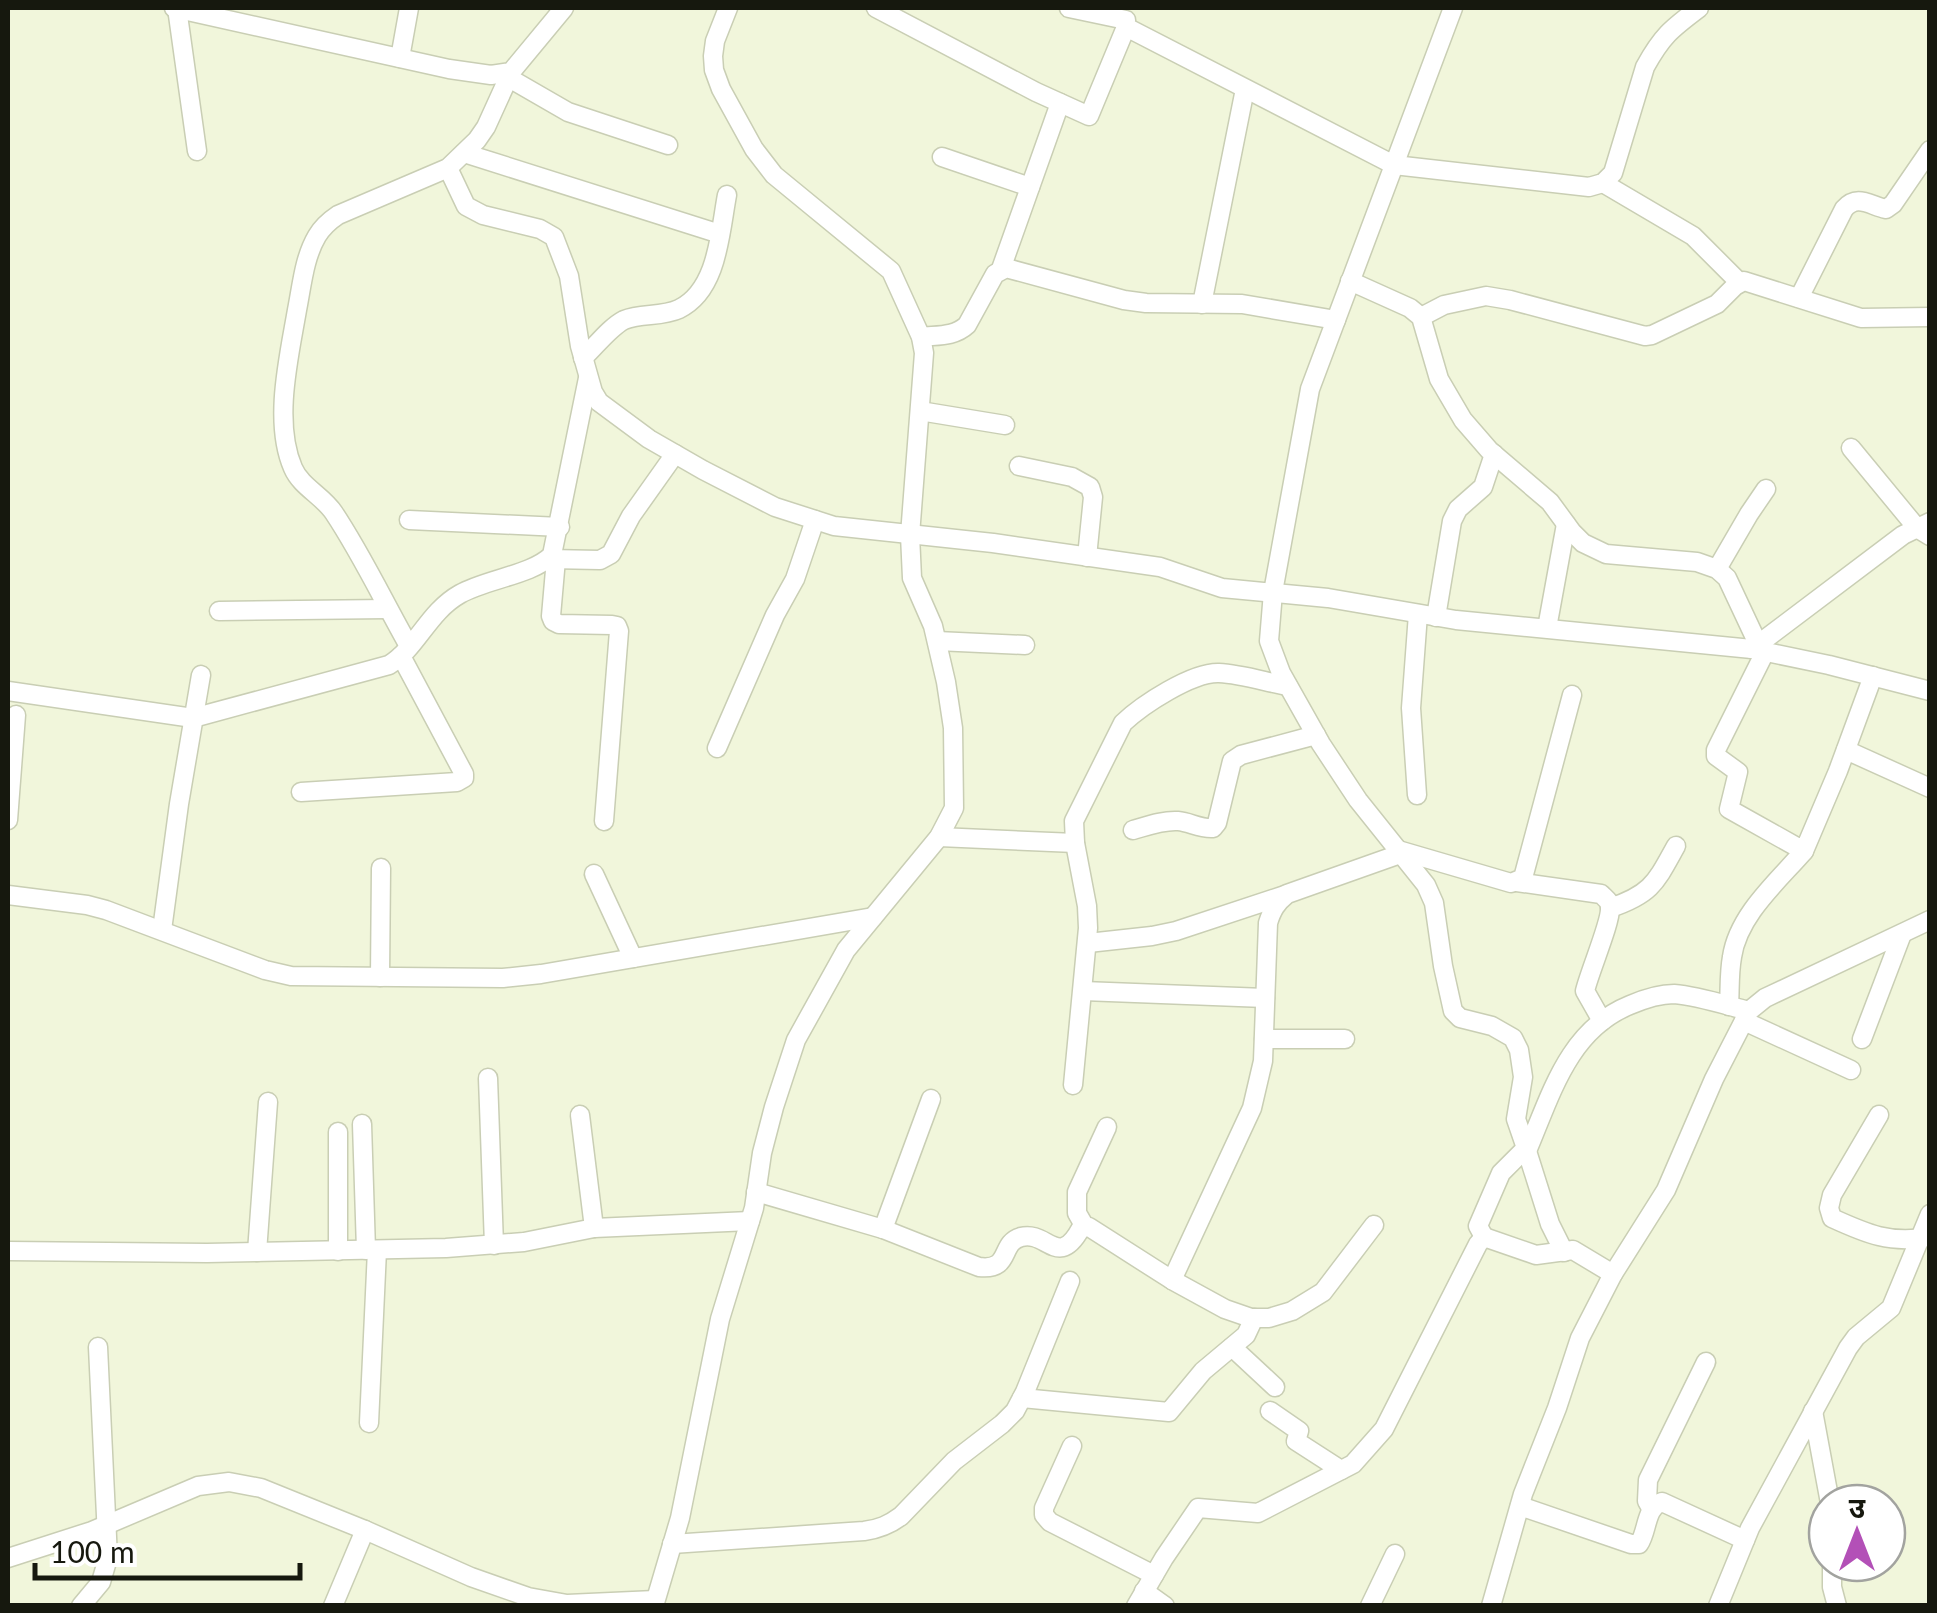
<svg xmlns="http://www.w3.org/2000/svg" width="1937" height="1613" viewBox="0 0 1937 1613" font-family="Lato,'Noto Sans Devanagari',sans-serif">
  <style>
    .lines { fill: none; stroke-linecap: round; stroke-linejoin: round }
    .street-casing { stroke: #c9ceb4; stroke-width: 21 }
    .street { stroke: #fff; stroke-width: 18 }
  </style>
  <rect width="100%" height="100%" fill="#f1f6db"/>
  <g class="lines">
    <defs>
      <g id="street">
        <path d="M 174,8 L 449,69 L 491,75 L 511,72 L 564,8"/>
        <path d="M 177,8 L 197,151"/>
        <path d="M 876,8 L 1036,92 L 1089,116 L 1126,27 L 1394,165 L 1589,187 L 1603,183 L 1613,173 L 1645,67 C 1662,36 1671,29 1699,8"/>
        <path d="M 1069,8 L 1126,20"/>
        <path d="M 1453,8 L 1310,389 L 1273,592 L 1269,641 L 1281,673 L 1321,744 L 1358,800 L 1426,885 L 1434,903 L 1443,966 L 1453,1011 L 1460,1018 L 1492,1026 L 1513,1038 L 1519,1050 L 1523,1077 L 1516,1119 L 1526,1148 L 1501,1173 L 1478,1226 L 1484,1237"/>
        <path d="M 400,58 L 409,8"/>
        <path d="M 509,78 L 568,112 L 668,145"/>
        <path d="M 464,153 L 720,234"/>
        <path d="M 942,157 L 1030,187"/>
        <path d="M 448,168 L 466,206 L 483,215 L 540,229 L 554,237 L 569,276 L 580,346 L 593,392 L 599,402 L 649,439 L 703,470 L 775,507 L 834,526 L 993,543 L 1160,567 L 1222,588 L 1328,598 L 1456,620 L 1752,649 L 1829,665 L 1930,691"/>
        <path d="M 1603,183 L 1693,236 L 1739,282"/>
        <path d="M 1001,269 L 1060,103"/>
        <path d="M 1350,281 L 1410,308 L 1421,317 L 1439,379 L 1463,420 L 1489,450 L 1550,502 L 1572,532 L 1583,543 L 1606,554 L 1697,562 L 1717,569 L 1727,578 L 1758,644"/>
        <path d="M 1799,298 L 1844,209 C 1857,194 1869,205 1886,209 L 1893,204 L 1930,150"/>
        <path d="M 1202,304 L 1245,89"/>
        <path d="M 1421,317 L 1444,305 L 1486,296 L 1510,300 L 1645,336 L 1652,335 L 1717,304 L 1735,286 L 1744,281 L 1861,318 L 1930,317"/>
        <path d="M 921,337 C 938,335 954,337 967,325 L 995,274 L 1006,268 L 1124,300 L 1146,303 L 1242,304 L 1336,320"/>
        <path d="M 583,358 C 596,346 609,328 624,320 C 641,313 662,317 679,309 C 718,290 720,232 727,195"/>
        <path d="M 920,411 L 1005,425"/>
        <path d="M 1851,448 L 1917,528 L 1930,536"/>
        <path d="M 1019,466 L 1072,477 L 1090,487 L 1093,497 L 1087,557"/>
        <path d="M 409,520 L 560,527"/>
        <path d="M 549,559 L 600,560 L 611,554 L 631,516 L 675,454"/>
        <path d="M 556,559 L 551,616 L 553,621 L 559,624 L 612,625 L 617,626 L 619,631 L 604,821"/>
        <path d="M 1717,569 L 1749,514 L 1766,489"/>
        <path d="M 219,611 L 388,609"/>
        <path d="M 1436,617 L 1452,521 L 1458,509 L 1483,487 L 1494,454"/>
        <path d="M 1547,628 L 1566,524"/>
        <path d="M 937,641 L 1025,645"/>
        <path d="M 409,646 C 384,602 362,555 334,513 C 323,496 301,487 293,468 C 273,422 289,357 297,310 C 302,285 304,258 317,236 C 323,226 329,221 338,215 L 448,168 L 477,140 L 486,127 L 511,72"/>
        <path d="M 1752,649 L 1903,535 L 1930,522"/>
        <path d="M 1765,652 L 1716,750 L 1716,756 L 1738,772 L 1729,809 L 1804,851 L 1838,771 L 1873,676"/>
        <path d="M 8,691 L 193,718 L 389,665 C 417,648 428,612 460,594 C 486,579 532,575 552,555 L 588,378"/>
        <path d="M 717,748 L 775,615 L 795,579 L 815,520"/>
        <path d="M 1846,750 L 1930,788"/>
        <path d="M 301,792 L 457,782 L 464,778 L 464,774 L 401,656"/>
        <path d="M 1417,795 L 1411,708 L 1418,614"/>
        <path d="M 8,820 L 16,715"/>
        <path d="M 1133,830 C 1147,826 1163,820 1178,821 C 1190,822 1200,829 1213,828 L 1217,823 L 1232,761 L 1241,755 L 1316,735"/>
        <path d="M 939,837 L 1075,843"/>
        <path d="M 1398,850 L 1511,883 L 1523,878 L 1572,695"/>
        <path d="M 594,874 L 633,958"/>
        <path d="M 1517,882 L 1601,894 C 1606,899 1610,901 1610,908 C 1611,922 1589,973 1585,991 L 1602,1021"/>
        <path d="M 8,895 L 87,905 L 106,910 L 265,970 L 291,976 L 503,978 L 541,974 L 873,917"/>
        <path d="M 1610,908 C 1652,894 1656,882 1676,846"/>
        <path d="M 162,930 L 179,804 L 201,675"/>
        <path d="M 1088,943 L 1152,936 L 1176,931 L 1285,895"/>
        <path d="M 380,977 L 381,868"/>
        <path d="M 1083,991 L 1265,998"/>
        <path d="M 1729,1006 C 1730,990 1729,973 1732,957 C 1738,915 1778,881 1804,851"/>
        <path d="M 1744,1021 L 1851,1070"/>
        <path d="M 1264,1039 L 1345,1039"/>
        <path d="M 1862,1039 L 1902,934"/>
        <path d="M 488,1078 L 494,1245"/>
        <path d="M 1073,1085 L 1088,928 L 1087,906 L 1075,843 L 1074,821 L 1123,723 C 1142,705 1192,672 1219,673 C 1241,674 1266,682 1288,686"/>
        <path d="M 580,1115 L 594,1228"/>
        <path d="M 1879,1115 L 1832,1195 L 1829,1208 L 1832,1218 C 1867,1234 1890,1244 1929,1237"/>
        <path d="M 362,1124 L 366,1250"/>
        <path d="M 338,1132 L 338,1251"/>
        <path d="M 1526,1148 L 1550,1224 L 1564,1252"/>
        <path d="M 1527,1151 C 1551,1095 1568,1030 1630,1005 C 1644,999 1659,994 1674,994 C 1699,996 1725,1005 1749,1011"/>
        <path d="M 756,1192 L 883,1229 L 979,1267 C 1012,1271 999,1243 1021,1237 C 1047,1230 1058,1270 1081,1228 L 1089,1227 L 1172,1280 L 1225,1309 L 1251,1318 L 1269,1318 L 1292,1311 L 1323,1292 L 1374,1225"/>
        <path d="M 1085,1227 L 1077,1213 L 1077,1192 L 1107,1127"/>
        <path d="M 883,1229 L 931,1099"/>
        <path d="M 8,1251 L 207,1253 L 446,1248 L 524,1242 L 594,1228 L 750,1221"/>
        <path d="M 257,1252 L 268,1102"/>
        <path d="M 1172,1280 L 1252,1108 L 1263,1061 L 1268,923 C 1272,910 1276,903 1287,894 L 1400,854"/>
        <path d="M 1232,1347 L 1275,1387"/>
        <path d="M 1022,1398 L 1169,1412 L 1203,1371 L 1246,1335 L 1254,1318"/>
        <path d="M 1270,1411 L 1299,1431 L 1296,1441 L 1341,1470"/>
        <path d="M 1813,1411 L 1830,1503"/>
        <path d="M 369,1423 L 377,1250"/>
        <path d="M 1072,1446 L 1044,1508 L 1044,1515 L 1050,1522 L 1154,1575"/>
        <path d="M 1520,1506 L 1631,1544 L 1639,1544 C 1648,1531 1645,1507 1662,1502 L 1745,1540"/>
        <path d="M 1651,1508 L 1647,1501 L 1648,1480 L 1706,1362"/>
        <path d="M 672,1544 L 864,1531 C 879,1529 889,1525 901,1516 L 954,1461 L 1002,1424 L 1015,1411 L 1025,1392 L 1070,1281"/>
        <path d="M 8,1558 L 92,1531 L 198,1486 L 229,1482 L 261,1488 L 365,1530 L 471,1577 L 528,1597 L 567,1604 L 655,1600"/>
        <path d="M 1832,1563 L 1832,1587 L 1837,1606"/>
        <path d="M 1144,1591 L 1165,1606"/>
        <path d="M 81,1606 L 101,1582 L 108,1558 L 98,1347"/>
        <path d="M 333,1606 L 365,1530"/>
        <path d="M 654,1606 L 680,1518 L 720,1319 L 754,1208 L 762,1153 L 774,1107 L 796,1040 L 846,950 L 939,837 L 954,808 L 953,728 L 946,682 L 933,626 L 912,578 L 910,535 L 924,353 L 921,337 L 891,271 L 774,175 L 754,149 L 721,89 L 714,70 L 713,56 L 715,41 L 728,8"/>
        <path d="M 1136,1606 L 1164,1558 L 1198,1508 L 1258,1513 L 1353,1464 L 1384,1429 L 1478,1244 L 1484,1237 L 1536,1255 L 1573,1250 L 1613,1274 L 1666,1190 L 1714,1079 L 1749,1011 L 1765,998 L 1930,920"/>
        <path d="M 1370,1606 L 1395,1554"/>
        <path d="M 1491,1606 L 1523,1494 L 1557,1408 L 1580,1338 L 1613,1274"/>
        <path d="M 1718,1606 L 1750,1528 L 1848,1348 L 1856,1337 L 1891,1308 L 1930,1214"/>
      </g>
    </defs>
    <use href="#street" class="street-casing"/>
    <use href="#street" class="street"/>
  </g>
  <rect width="1937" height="1613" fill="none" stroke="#16180e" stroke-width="20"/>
  <g transform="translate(1857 1533)"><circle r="48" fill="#ffffff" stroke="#a2a39f" stroke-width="2.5"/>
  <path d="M0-8L18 38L0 25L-18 38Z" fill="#b350b7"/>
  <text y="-15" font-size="28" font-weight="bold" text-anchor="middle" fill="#16180e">उ</text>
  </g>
  <path d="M35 1563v15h265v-15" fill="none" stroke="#16180e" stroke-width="5"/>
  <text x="50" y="1563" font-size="30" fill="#16180e" stroke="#ffffff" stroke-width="8" paint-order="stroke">100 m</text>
</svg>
